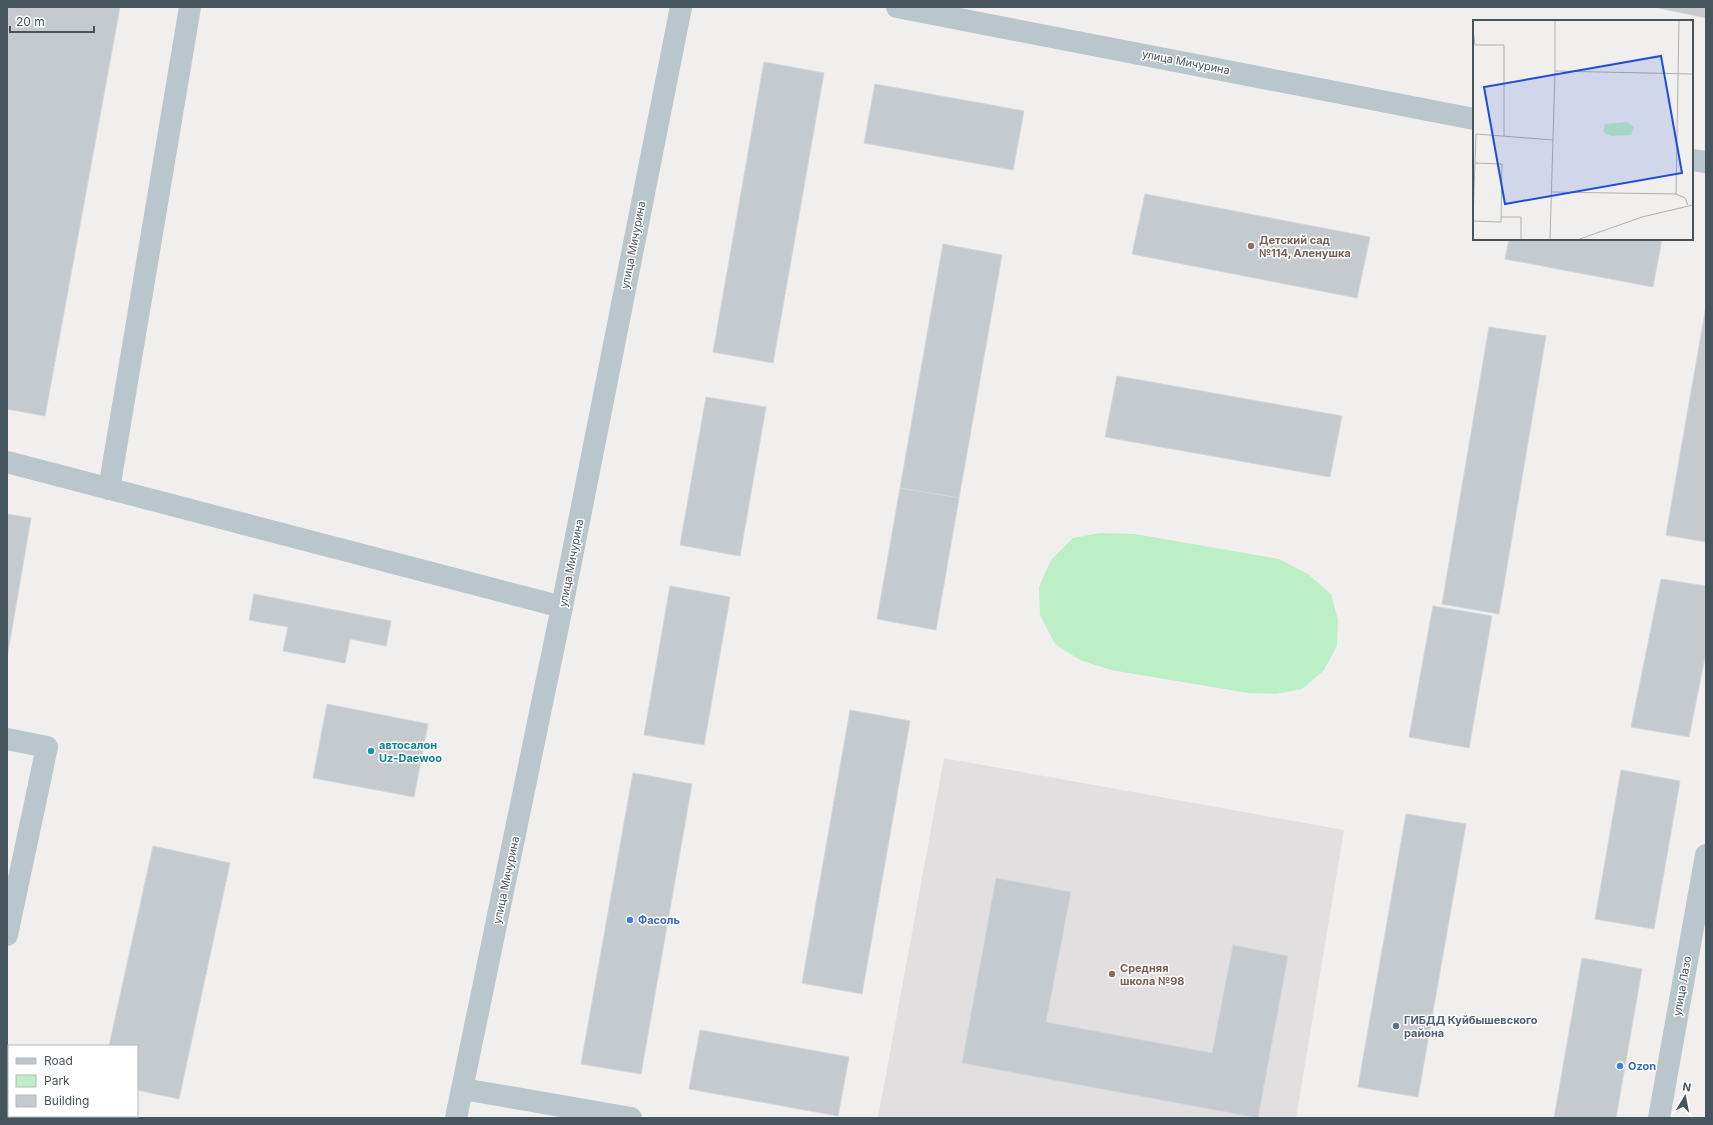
<svg xmlns="http://www.w3.org/2000/svg" width="1713" height="1125" viewBox="0 0 1713 1125" font-family="Inter,sans-serif">
  <style>
    .education { fill: #e2dfe0 }
    .green { fill: #bcefc6 }
    .building { fill: #c5cace; stroke: #d2d6da }
    .lines { fill: none; stroke-linecap: round; stroke-linejoin: round }
    .minor { stroke: #b9c6cb; stroke-width: 22 }
    .education-dot { fill: #8d6e63; stroke: #fff; stroke-width: 1.5 }
    .culture-dot { fill: #0f9aa8; stroke: #fff; stroke-width: 1.5 }
    .shop-dot { fill: #3f7fe0; stroke: #fff; stroke-width: 1.5 }
    .service-dot { fill: #5c6f8a; stroke: #fff; stroke-width: 1.5 }
    .labels { text-anchor: middle; dominant-baseline: central; stroke-width: 3; stroke-linejoin: round; paint-order: stroke }
    .street-label { font-size: 11px; fill: #46555b; stroke: #fff }
    .education-label { font-size: 11px; font-weight: bold; fill: #785e54; stroke: #fff; text-anchor: start }
    .culture-label { font-size: 11px; font-weight: bold; fill: #0d838f; stroke: #fff; text-anchor: start }
    .shop-label { font-size: 11px; font-weight: bold; fill: #366cbe; stroke: #fff; text-anchor: start }
    .service-label { font-size: 11px; font-weight: bold; fill: #4e5e75; stroke: #fff; text-anchor: start }
    .inset-road { fill: none; stroke: #adb1b3; stroke-width: 1 }
    .view { fill: #1d4ed8; fill-opacity: 0.15; stroke: #1d4ed8; stroke-width: 2 }
    .inset-edge { fill: none; stroke: #46555b; stroke-width: 2 }
  </style>
  <rect width="100%" height="100%" fill="#f1eeee"/>
  <path class="education" d="M 944,758 L 1344,830 L 1296,1118 L 878,1118 Z"/>
  <path class="green" d="M 1100,533 L 1135,534 L 1279,559 L 1308,574 L 1331,594 L 1338,620 L 1337,646 L 1324,670 L 1302,689 L 1276,694 L 1248,693 L 1111,670 L 1080,660 L 1055,644 L 1040,615 L 1039,587 L 1051,560 L 1073,538 Z"/>
  <g class="building">
    <path d="M 7,7 L 120,7 L 45,416 L 7,409 Z"/>
    <path d="M 1654,7 L 1706,7 L 1706,18 Z"/>
    <path d="M 764,62 L 824,73 L 773,363 L 713,352 Z"/>
    <path d="M 875,84 L 1024,111 L 1013,170 L 864,143 Z"/>
    <path d="M 1145,194 L 1370,237 L 1357,298 L 1132,254 Z"/>
    <path d="M 1509,239 L 1662,239 L 1653,287 L 1505,259 Z"/>
    <path d="M 943,244 L 1002,255 L 959,498 L 900,488 Z"/>
    <path d="M 1706,306 L 1706,542 L 1666,535 Z"/>
    <path d="M 1489,327 L 1546,336 L 1499,614 L 1442,604 Z"/>
    <path d="M 1117,376 L 1342,416 L 1330,477 L 1105,437 Z"/>
    <path d="M 706,397 L 766,407 L 740,556 L 680,545 Z"/>
    <path d="M 900,488 L 959,498 L 936,630 L 877,619 Z"/>
    <path d="M 7,514 L 31,518 L 7,658 Z"/>
    <path d="M 1661,579 L 1706,586 L 1706,652 L 1689,737 L 1631,727 Z"/>
    <path d="M 670,586 L 730,597 L 704,745 L 644,735 Z"/>
    <path d="M 254,594 L 391,621 L 386,646 L 350,639 L 345,663 L 283,651 L 288,627 L 249,620 Z"/>
    <path d="M 1433,606 L 1492,616 L 1469,748 L 1409,737 Z"/>
    <path d="M 327,704 L 428,724 L 414,797 L 313,778 Z"/>
    <path d="M 850,710 L 910,721 L 862,994 L 802,983 Z"/>
    <path d="M 1621,770 L 1680,781 L 1654,929 L 1595,919 Z"/>
    <path d="M 633,773 L 692,784 L 641,1074 L 581,1064 Z"/>
    <path d="M 1406,814 L 1466,824 L 1418,1097 L 1358,1087 Z"/>
    <path d="M 153,846 L 230,863 L 179,1099 L 137,1090 L 137,1046 L 109,1046 Z"/>
    <path d="M 996,878 L 1071,892 L 1046,1022 L 1212,1053 L 1233,945 L 1288,956 L 1258,1118 L 962,1063 Z"/>
    <path d="M 1582,958 L 1642,969 L 1616,1118 L 1554,1118 Z"/>
    <path d="M 700,1030 L 849,1057 L 838,1116 L 689,1089 Z"/>
  </g>
  <g class="lines">
    <g class="minor">
      <path d="M 897,7 L 1474,119"/>
      <path d="M 1692,160 L 1706,162"/>
      <path d="M 7,462 L 562,607"/>
      <path d="M 109,489 L 190,7"/>
      <path d="M 7,739 L 47,747 L 7,935"/>
      <path d="M 463,1089 L 631,1118"/>
      <path d="M 456,1118 L 562,607 L 681,7"/>
      <path d="M 1659,1118 L 1706,855"/>
    </g>
  </g>
  <g class="education-dot">
    <circle cx="1251" cy="246" r="4"/>
    <circle cx="1112" cy="974" r="4"/>
  </g>
  <circle class="culture-dot" cx="371" cy="751" r="4"/>
  <g class="shop-dot">
    <circle cx="630" cy="920" r="4"/>
    <circle cx="1620" cy="1066" r="4"/>
  </g>
  <circle class="service-dot" cx="1396" cy="1026" r="4"/>
  <g class="labels">
    <g class="street-label">
      <text transform="translate(1186 62) rotate(11)">улица Мичурина</text>
      <text transform="translate(633 245) rotate(-79)">улица Мичурина</text>
      <text transform="translate(571 563) rotate(-79)">улица Мичурина</text>
      <text transform="translate(506 880) rotate(-78)">улица Мичурина</text>
      <text transform="translate(1682 986) rotate(-80)">улица Лазо</text>
    </g>
    <g class="education-label">
      <text x="1259" y="240">Детский сад<tspan x="1259" dy="13">№114, Аленушка</tspan></text>
      <text x="1120" y="968">Средняя<tspan x="1120" dy="13">школа №98</tspan></text>
    </g>
    <g class="culture-label">
      <text x="379" y="745">автосалон<tspan x="379" dy="13">Uz-Daewoo</tspan></text>
    </g>
    <g class="shop-label">
      <text x="638" y="920">Фасоль</text>
      <text x="1628" y="1066">Ozon</text>
    </g>
    <g class="service-label">
      <text x="1404" y="1020">ГИБДД Куйбышевского<tspan x="1404" dy="13">района</tspan></text>
    </g>
  </g>
  <g transform="translate(1473 20)">
    <rect width="220" height="220" fill="#f1eeee"/>
    <path d="M 154,102 L 161,107 L 158,115 L 138,116 L 130,112 L 132,104 Z" fill="#bcefc6"/>
    <path class="inset-road" d="M 0,10 L 2,25 L 31,25 L 31,116M 82,51 L 82,0M 79,172 L 203,174 L 212,178 L 215,185M 203,174 L 206,0M 28,197 L 48,197 L 48,220M 0,199 L 3,114 L 80,120M 0,201 L 28,202 L 29,144 L 2,143M 77,220 L 82,51 L 220,54M 104,220 L 169,197 L 220,185"/>
    <path class="view" d="M 188,36 L 209,153 L 32,184 L 11,67 Z"/>
    <rect width="220" height="220" class="inset-edge"/>
  </g>
  <rect width="1713" height="1125" fill="none" stroke="#46555b" stroke-width="16"/>
  <rect x="8" y="1045" width="130" height="72" fill="#ffffff" stroke="#b5bbbd"/>
  <rect x="16" y="1058" width="20" height="6" fill="#b9c6cb" stroke="#b5bbbd"/>
  <text x="44" y="1065" font-size="12" fill="#46555b">Road</text>
  <rect x="16" y="1075" width="20" height="12" fill="#bcefc6" stroke="#b5bbbd"/>
  <text x="44" y="1085" font-size="12" fill="#46555b">Park</text>
  <rect x="16" y="1095" width="20" height="12" fill="#c5cace" stroke="#b5bbbd"/>
  <text x="44" y="1105" font-size="12" fill="#46555b">Building</text>
  <g transform="translate(1685 1097) rotate(10)" stroke="#ffffff" stroke-width="3" paint-order="stroke">
  <path d="M0-3L7 15L0 10L-7 15Z" fill="#46555b"/>
  <text y="-6" font-size="11" font-weight="bold" text-anchor="middle" fill="#46555b">N</text>
  </g>
  <path d="M10 26v6h84v-6" fill="none" stroke="#46555b" stroke-width="2"/>
  <text x="16" y="26" font-size="12" fill="#46555b" stroke="#ffffff" stroke-width="3" paint-order="stroke">20 m</text>
</svg>
